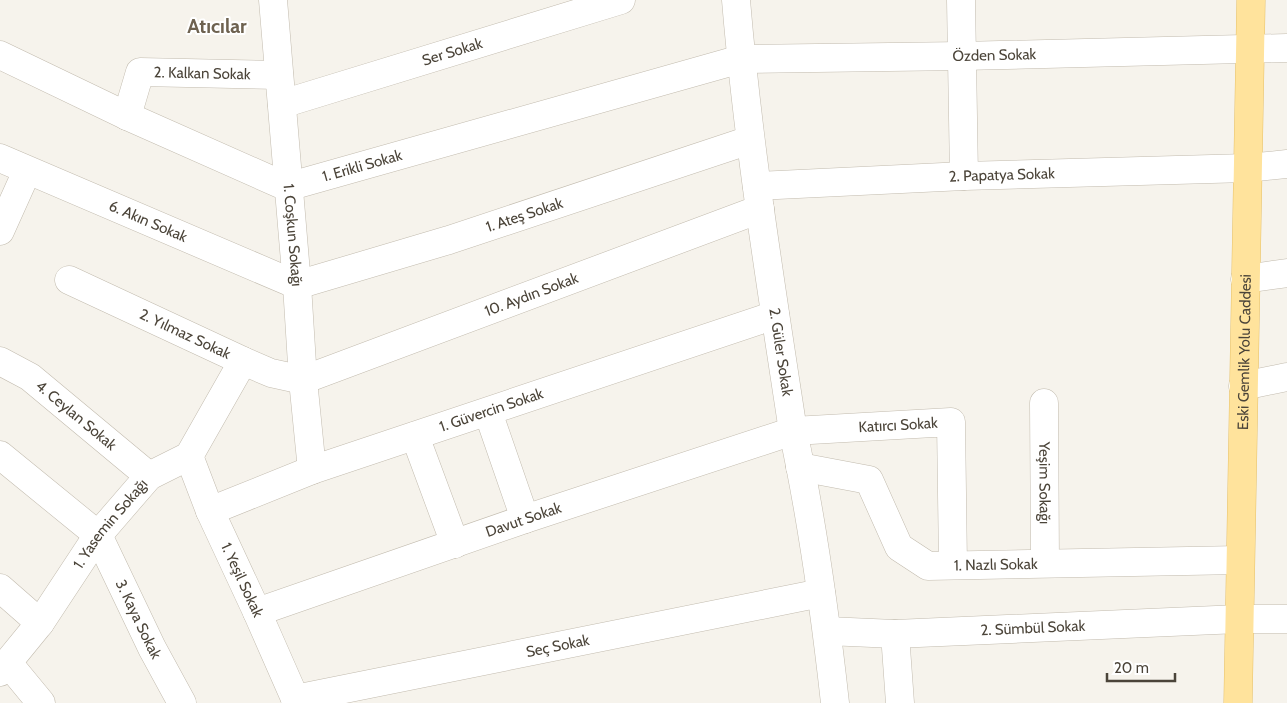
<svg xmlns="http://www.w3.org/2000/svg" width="1287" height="703" viewBox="0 0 1287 703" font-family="Cabin,sans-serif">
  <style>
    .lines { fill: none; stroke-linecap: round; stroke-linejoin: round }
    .minor-casing { stroke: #c2bbae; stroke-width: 29 }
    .major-casing { stroke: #e6c16a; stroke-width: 29 }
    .minor { stroke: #fff; stroke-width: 28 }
    .major { stroke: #ffe39c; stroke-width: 28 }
    .labels { text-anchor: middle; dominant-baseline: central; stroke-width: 4; stroke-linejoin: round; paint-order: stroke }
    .street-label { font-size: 15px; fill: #4b4439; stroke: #fff }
    .district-label { font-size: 20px; font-weight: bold; fill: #6e6250; stroke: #fff }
  </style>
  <rect width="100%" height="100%" fill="#f6f3ec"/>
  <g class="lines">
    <defs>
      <g id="minor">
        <path id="s1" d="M 273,0 L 297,285 L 303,380 L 312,470"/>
        <path id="s2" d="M 736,0 C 748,144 771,287 793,431 C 812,520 825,612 835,703"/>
        <path d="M 961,0 L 964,176"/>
        <path id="s3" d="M 0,55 L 127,116 L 287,187 L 741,59 L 962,56 L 1287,48"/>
        <path id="s4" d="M 282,104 L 621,0"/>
        <path id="s5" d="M 127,116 L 140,72 L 279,75"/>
        <path id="s6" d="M 0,158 L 297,285 L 449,240 L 750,140"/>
        <path id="s7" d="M 757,186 L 964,176 L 1247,168 L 1287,164"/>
        <path d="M 0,231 L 27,171"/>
        <path d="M 1245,279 L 1287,273"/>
        <path id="s8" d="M 69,280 L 243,361 L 271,373 L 303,380 L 760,209"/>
        <path id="s9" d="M 0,361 L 30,377 L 149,476"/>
        <path d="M 1243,386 L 1287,377"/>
        <path id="s10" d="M 1044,403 L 1045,563"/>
        <path d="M 488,412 L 525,519"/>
        <path d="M 415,436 L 455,544"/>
        <path id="s11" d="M 0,455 L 98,535 L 152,648 L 182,703"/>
        <path id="s12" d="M 189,456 L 210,511 L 257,612 L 297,703"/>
        <path id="s13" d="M 800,467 L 869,480 L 899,547 L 928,566 L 1240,560"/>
        <path id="s14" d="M 210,511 L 312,470 L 775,315"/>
        <path d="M 0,588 L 40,623"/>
        <path id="s15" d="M 257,612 L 525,519 L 793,431 L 951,422 L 953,565"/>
        <path id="s16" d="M 827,631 L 895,634 L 1239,619 L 1287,619"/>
        <path d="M 895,634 L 900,703"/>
        <path d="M 8,663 L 41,703"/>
        <path id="s17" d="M 0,672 L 40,623 L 98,535 L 149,476 L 189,456 L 243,361"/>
        <path id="s18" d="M 295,699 L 821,593"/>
      </g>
      <g id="major">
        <path id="s19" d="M 1238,703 L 1251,0"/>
      </g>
    </defs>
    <use href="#minor" class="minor-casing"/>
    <use href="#major" class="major-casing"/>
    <use href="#minor" class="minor"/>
    <use href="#major" class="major"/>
  </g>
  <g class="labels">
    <g class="street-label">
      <text stroke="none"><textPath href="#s4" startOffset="178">Ser Sokak</textPath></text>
      <text stroke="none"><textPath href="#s3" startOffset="1041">Özden Sokak</textPath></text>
      <text stroke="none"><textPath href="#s5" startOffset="108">2. Kalkan Sokak</textPath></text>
      <text stroke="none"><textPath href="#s3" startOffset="394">1. Erikli Sokak</textPath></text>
      <text stroke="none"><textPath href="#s7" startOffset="245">2. Papatya Sokak</textPath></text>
      <text stroke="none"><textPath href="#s6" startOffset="561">1. Ateş Sokak</textPath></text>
      <text stroke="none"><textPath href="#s6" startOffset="161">6. Akın Sokak</textPath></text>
      <text stroke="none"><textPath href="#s1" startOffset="236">1. Coşkun Sokağı</textPath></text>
      <text stroke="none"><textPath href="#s8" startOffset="499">10. Aydın Sokak</textPath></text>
      <text stroke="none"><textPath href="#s8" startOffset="128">2. Yılmaz Sokak</textPath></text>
      <text stroke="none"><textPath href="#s19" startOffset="351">Eski Gemlik Yolu Caddesi</textPath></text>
      <text stroke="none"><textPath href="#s2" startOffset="355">2. Güler Sokak</textPath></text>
      <text stroke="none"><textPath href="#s14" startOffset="299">1. Güvercin Sokak</textPath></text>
      <text stroke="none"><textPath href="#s9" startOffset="94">4. Ceylan Sokak</textPath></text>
      <text stroke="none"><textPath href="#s15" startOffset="671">Katırcı Sokak</textPath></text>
      <text stroke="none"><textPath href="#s10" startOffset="80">Yeşim Sokağı</textPath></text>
      <text stroke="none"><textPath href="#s15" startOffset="282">Davut Sokak</textPath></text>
      <text stroke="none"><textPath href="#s17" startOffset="185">1. Yasemin Sokağı</textPath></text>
      <text stroke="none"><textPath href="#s13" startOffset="246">1. Nazlı Sokak</textPath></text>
      <text stroke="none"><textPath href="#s12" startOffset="135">1. Yeşil Sokak</textPath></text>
      <text stroke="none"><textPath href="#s11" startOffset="220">3. Kaya Sokak</textPath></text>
      <text stroke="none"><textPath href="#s16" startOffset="206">2. Sümbül Sokak</textPath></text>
      <text stroke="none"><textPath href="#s18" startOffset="268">Seç Sokak</textPath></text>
    </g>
    <g class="district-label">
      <text x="217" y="26">Atıcılar</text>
    </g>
  </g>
  <path d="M1107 673v8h68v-8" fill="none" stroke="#4b4439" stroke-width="2.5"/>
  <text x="1114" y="673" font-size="15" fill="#4b4439" stroke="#ffffff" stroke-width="4" paint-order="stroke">20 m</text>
</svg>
